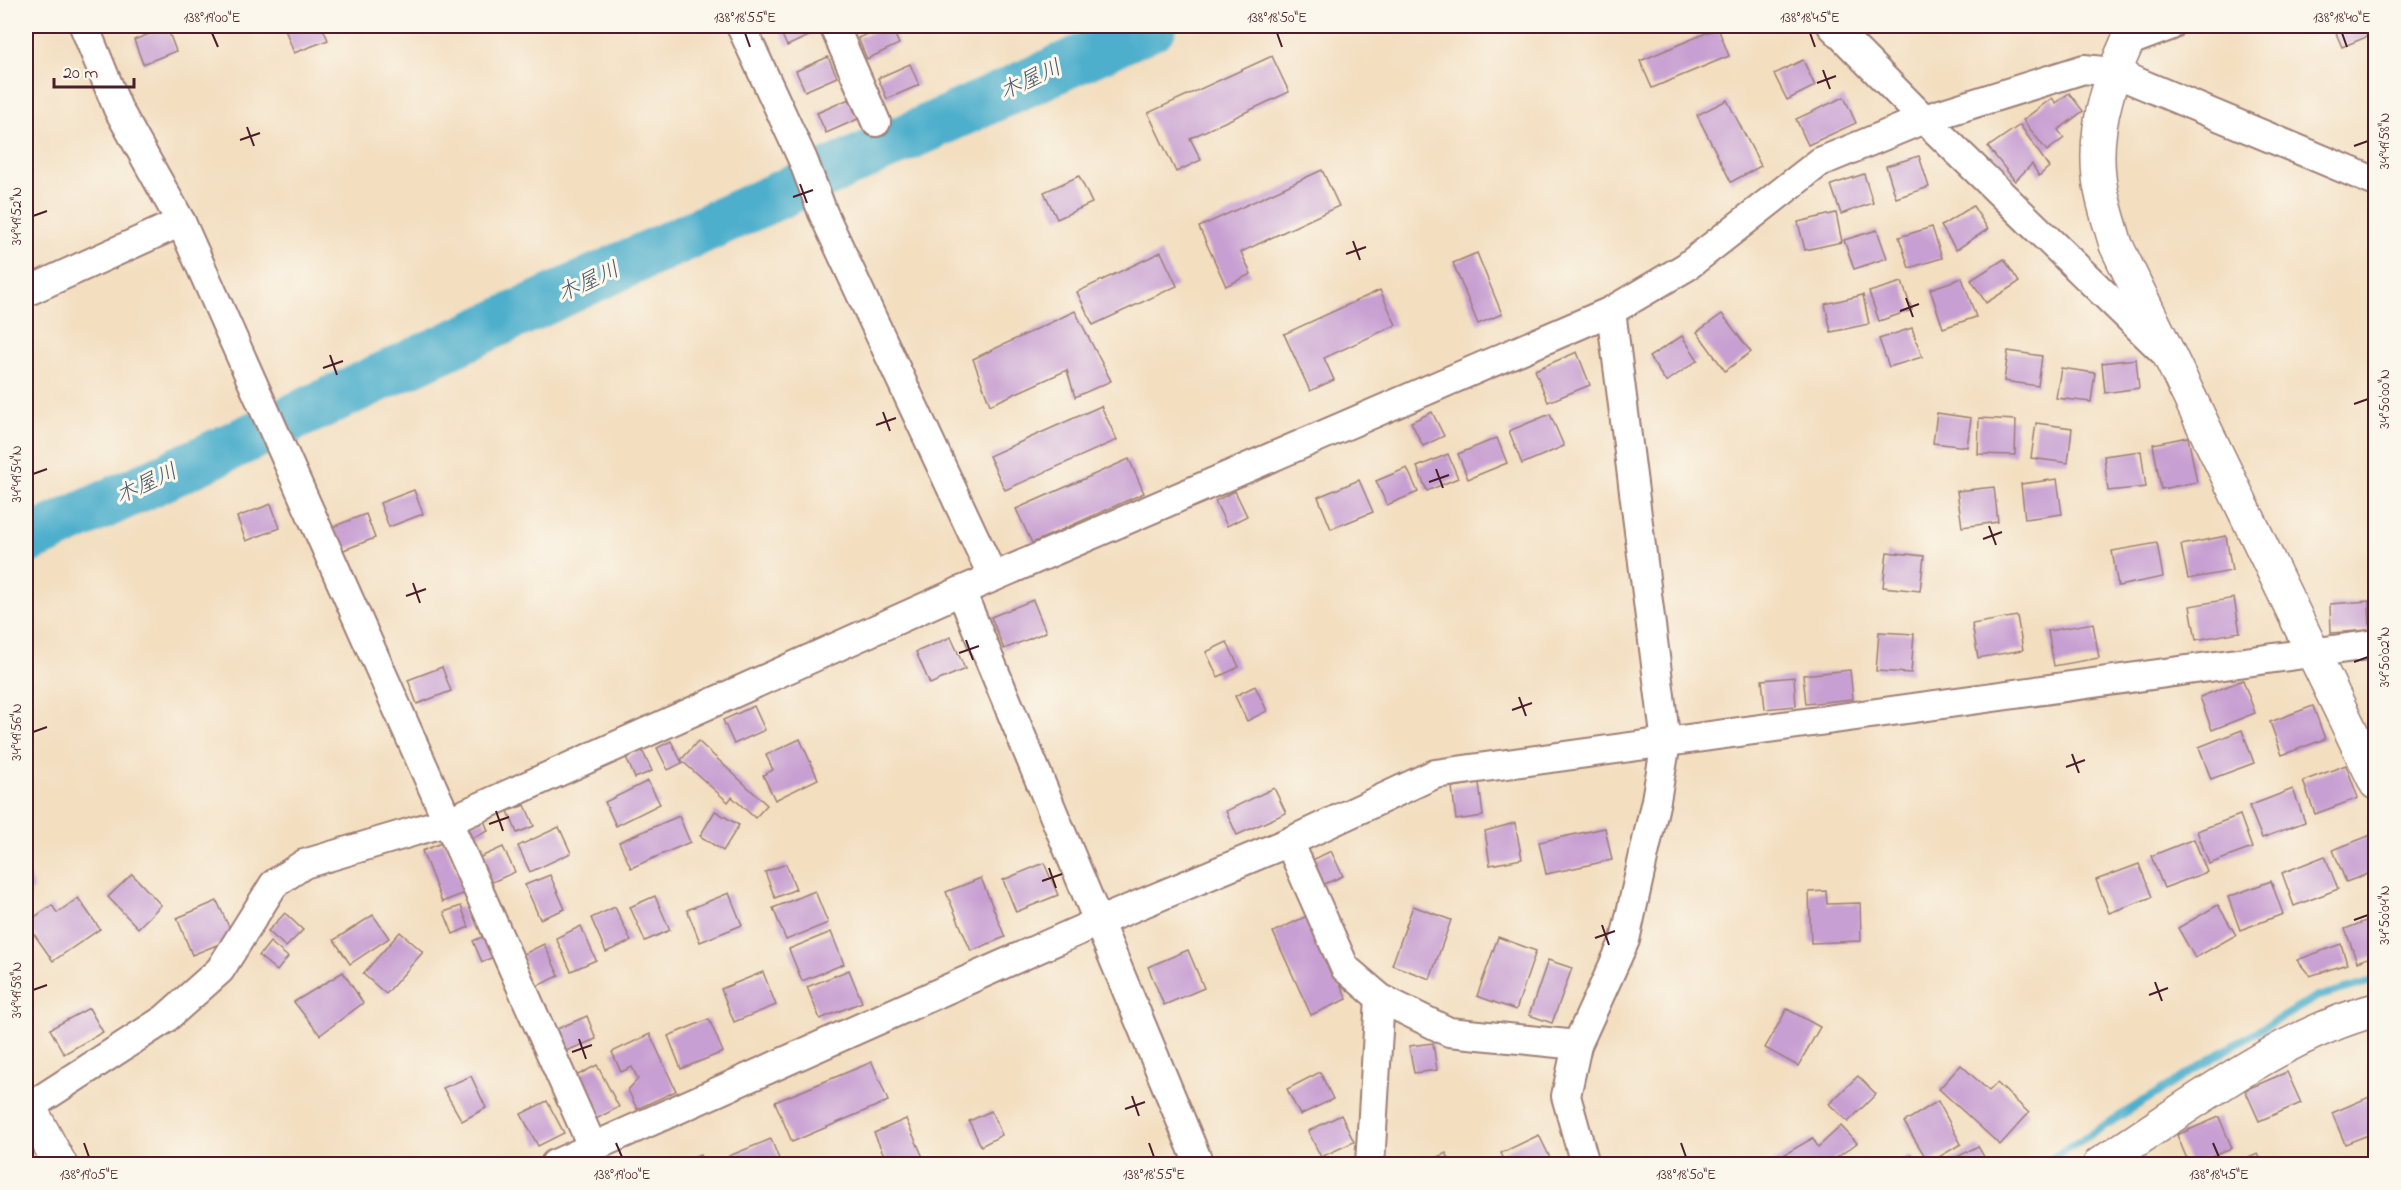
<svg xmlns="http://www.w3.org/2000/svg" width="2401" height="1190" viewBox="0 0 2401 1190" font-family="'Indie Flower','Klee One',sans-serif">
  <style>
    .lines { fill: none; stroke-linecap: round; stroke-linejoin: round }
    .stream { stroke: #4dafcc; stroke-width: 8 }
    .river { stroke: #4dafcc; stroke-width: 48 }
    .building { fill: #c79fd2 }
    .street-casing { stroke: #9e7e76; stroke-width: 32 }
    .secondary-casing { stroke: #9e7e76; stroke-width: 36 }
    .primary-casing { stroke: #9e7e76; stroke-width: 36 }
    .street { stroke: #fff; stroke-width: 28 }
    .secondary { stroke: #fff; stroke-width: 33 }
    .primary { stroke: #fff; stroke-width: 33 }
    .ticks { fill: none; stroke: #4a1f2b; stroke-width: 2 }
    .labels { text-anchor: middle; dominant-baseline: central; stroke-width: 6; stroke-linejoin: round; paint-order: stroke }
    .water-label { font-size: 22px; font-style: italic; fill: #4b596b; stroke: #fbf7ec }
    .neatline { fill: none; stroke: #4a1f2b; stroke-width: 2 }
    .ticks-label { font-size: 15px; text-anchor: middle; fill: #4a1f2b }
  </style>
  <rect width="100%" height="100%" fill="#fbf7ec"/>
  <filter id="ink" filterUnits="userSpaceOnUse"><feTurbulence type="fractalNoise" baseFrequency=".0167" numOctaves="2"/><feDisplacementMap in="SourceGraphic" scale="12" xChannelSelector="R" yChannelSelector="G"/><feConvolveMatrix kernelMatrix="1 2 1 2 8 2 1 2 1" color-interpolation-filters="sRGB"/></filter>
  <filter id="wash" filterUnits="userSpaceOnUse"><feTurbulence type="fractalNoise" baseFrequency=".008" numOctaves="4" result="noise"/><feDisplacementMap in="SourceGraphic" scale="24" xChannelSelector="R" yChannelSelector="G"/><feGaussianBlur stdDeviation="1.35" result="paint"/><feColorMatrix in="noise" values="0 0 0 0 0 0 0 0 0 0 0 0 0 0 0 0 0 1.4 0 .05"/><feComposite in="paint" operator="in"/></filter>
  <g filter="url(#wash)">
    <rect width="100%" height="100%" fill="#f3dec0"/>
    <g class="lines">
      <path class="stream" d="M 2043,1164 L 2237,1043 L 2317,997 L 2376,980"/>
      <path class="river" d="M 26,541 L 604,274 L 1153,26"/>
    </g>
    <g id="blocks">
      <g class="building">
        <path d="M 294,26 L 322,26 L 328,40 L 294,53 L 285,29 Z"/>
        <path d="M 778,26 L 817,26 L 819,31 L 787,46 Z"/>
        <path d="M 887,26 L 891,26 L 899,44 L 867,59 L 858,38 Z"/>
        <path d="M 2333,26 L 2376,26 L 2376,33 L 2342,47 Z"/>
        <path d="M 167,27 L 176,51 L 143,64 L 134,40 Z"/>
        <path d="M 1718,28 L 1729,56 L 1652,88 L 1640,61 Z"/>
        <path d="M 1272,56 L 1289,92 L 1190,138 L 1201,160 L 1176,172 L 1148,113 Z"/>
        <path d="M 828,57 L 837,77 L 805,91 L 796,71 Z"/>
        <path d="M 1803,60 L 1815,86 L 1787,100 L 1774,74 Z"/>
        <path d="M 910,64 L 919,85 L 887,99 L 878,78 Z"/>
        <path d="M 2069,93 L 2083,111 L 2058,130 L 2064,138 L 2047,151 L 2023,120 L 2052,98 L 2056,103 Z"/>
        <path d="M 1844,97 L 1856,123 L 1808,145 L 1796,119 Z"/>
        <path d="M 849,99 L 858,119 L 826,133 L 817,113 Z"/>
        <path d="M 1727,100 L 1761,166 L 1731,182 L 1697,115 Z"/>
        <path d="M 2020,125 L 2049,167 L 2039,176 L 2032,164 L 2015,181 L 1988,147 Z"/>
        <path d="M 1919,156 L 1929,187 L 1896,198 L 1886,166 Z"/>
        <path d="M 1322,170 L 1339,206 L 1241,252 L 1251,274 L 1226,286 L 1199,227 Z"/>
        <path d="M 1864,174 L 1873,203 L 1841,214 L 1831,185 Z"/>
        <path d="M 1079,176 L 1092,203 L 1057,219 L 1044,192 Z"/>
        <path d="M 1973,206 L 1988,229 L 1956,250 L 1941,226 Z"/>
        <path d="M 1836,213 L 1842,242 L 1805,250 L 1798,222 Z"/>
        <path d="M 1932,227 L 1942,258 L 1909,268 L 1899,237 Z"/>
        <path d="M 1877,230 L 1887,258 L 1854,269 L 1844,240 Z"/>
        <path d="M 1161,252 L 1177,286 L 1093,325 L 1077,292 Z"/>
        <path d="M 1477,253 L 1502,314 L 1478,324 L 1453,263 Z"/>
        <path d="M 2004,259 L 2019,282 L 1986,303 L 1971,280 Z"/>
        <path d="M 1962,278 L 1976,317 L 1943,328 L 1930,289 Z"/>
        <path d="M 1902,282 L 1912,310 L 1879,321 L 1869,292 Z"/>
        <path d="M 1380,290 L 1396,325 L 1324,358 L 1334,380 L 1310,391 L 1284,334 Z"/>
        <path d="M 1863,295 L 1869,324 L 1831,332 L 1825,304 Z"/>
        <path d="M 1075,311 L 1111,381 L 1075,397 L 1067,370 L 990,405 L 973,359 Z"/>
        <path d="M 1722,314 L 1751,352 L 1725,371 L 1697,332 Z"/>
        <path d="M 1912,328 L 1922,357 L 1889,367 L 1879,339 Z"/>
        <path d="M 1682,336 L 1698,360 L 1666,382 L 1649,357 Z"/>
        <path d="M 2008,351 L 2042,356 L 2038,386 L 2004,381 Z"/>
        <path d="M 1577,352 L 1590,385 L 1548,402 L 1535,370 Z"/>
        <path d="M 2136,359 L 2139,388 L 2105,393 L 2102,363 Z"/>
        <path d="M 2061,368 L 2095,373 L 2091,402 L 2056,398 Z"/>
        <path d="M 1101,406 L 1117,440 L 1005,490 L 989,456 Z"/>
        <path d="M 1432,412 L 1444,436 L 1423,446 L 1411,422 Z"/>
        <path d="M 1937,413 L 1971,418 L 1967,447 L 1933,443 Z"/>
        <path d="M 1550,414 L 1564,446 L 1522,464 L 1509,431 Z"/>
        <path d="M 1979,418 L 2016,420 L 2015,455 L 1978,454 Z"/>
        <path d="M 2036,423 L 2072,428 L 2068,463 L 2031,458 Z"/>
        <path d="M 2188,437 L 2197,482 L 2161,489 L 2153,444 Z"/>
        <path d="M 1497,438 L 1507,463 L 1468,479 L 1458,454 Z"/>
        <path d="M 2141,451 L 2146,487 L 2108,491 L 2104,456 Z"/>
        <path d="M 1448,454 L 1458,478 L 1427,491 L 1417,467 Z"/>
        <path d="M 1129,459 L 1144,493 L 1032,543 L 1016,509 Z"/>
        <path d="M 1407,468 L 1418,492 L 1387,505 L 1376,481 Z"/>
        <path d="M 2057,479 L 2062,514 L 2025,519 L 2021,484 Z"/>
        <path d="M 1359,480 L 1373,512 L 1331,529 L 1318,497 Z"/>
        <path d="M 1994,487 L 1998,522 L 1962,527 L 1957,491 Z"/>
        <path d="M 414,490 L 423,514 L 389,527 L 380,503 Z"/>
        <path d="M 1235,491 L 1247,516 L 1227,526 L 1215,501 Z"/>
        <path d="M 271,504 L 280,528 L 246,541 L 237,517 Z"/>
        <path d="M 366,514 L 375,538 L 341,551 L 332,527 Z"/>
        <path d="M 2226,536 L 2232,571 L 2188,579 L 2181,545 Z"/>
        <path d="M 2157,543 L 2163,577 L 2118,586 L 2112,551 Z"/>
        <path d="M 1887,552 L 1924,556 L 1920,591 L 1883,587 Z"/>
        <path d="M 2234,598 L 2240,632 L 2196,640 L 2190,606 Z"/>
        <path d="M 1033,600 L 1046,632 L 1004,649 L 991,617 Z"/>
        <path d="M 2369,601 L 2370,630 L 2331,633 L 2330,604 Z"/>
        <path d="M 2017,616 L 2023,650 L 1978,658 L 1972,624 Z"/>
        <path d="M 2093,623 L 2099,658 L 2054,666 L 2048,631 Z"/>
        <path d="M 1879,632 L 1914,634 L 1911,673 L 1876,671 Z"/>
        <path d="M 951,637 L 965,669 L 930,684 L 916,652 Z"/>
        <path d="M 1227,642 L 1239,667 L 1218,677 L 1206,652 Z"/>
        <path d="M 442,667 L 451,691 L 417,704 L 408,680 Z"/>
        <path d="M 1850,670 L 1853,699 L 1806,704 L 1803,675 Z"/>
        <path d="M 1794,677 L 1796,706 L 1765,709 L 1762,680 Z"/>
        <path d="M 2243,680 L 2255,713 L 2212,730 L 2200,697 Z"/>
        <path d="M 1255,686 L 1267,711 L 1247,721 L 1235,696 Z"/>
        <path d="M 754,706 L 765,730 L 734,744 L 723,720 Z"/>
        <path d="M 2313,706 L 2325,739 L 2282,755 L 2270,722 Z"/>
        <path d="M 2242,730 L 2254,763 L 2211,779 L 2199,747 Z"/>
        <path d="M 800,739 L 818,779 L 775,800 L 763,775 L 773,770 L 766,755 Z"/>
        <path d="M 671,741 L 682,763 L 668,770 L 657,748 Z"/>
        <path d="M 698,741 L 767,805 L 755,818 L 732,797 L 728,802 L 681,760 Z"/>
        <path d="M 642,750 L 652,771 L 635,778 L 626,757 Z"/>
        <path d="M 2346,765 L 2358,798 L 2315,814 L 2303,781 Z"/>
        <path d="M 648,781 L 660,804 L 616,826 L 605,802 Z"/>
        <path d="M 1479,783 L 1483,816 L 1456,820 L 1452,787 Z"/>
        <path d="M 1274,788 L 1286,813 L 1237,835 L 1226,811 Z"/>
        <path d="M 2293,789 L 2305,822 L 2262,838 L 2249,806 Z"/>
        <path d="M 525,805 L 534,826 L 517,833 L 508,811 Z"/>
        <path d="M 715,811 L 739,825 L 723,851 L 700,836 Z"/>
        <path d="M 2240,815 L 2252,848 L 2209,864 L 2197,831 Z"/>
        <path d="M 679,816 L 690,842 L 631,868 L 619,842 Z"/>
        <path d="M 484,820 L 488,831 L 472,838 L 466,825 Z"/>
        <path d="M 1515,823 L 1522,859 L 1490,865 L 1485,831 Z"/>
        <path d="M 559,827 L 571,853 L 530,872 L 518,846 Z"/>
        <path d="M 1605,828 L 1612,860 L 1546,874 L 1539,842 Z"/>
        <path d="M 2376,833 L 2376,871 L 2346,882 L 2333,850 Z"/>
        <path d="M 2194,839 L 2207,872 L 2164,888 L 2151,856 Z"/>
        <path d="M 444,842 L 465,893 L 442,902 L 422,851 Z"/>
        <path d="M 503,847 L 515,872 L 488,884 L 476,859 Z"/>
        <path d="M 1331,851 L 1343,876 L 1322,885 L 1310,861 Z"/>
        <path d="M 2325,856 L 2338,889 L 2294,906 L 2282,873 Z"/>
        <path d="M 1044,863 L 1058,895 L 1016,912 L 1003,880 Z"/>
        <path d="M 786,864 L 796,889 L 775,898 L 765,872 Z"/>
        <path d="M 2139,864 L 2152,897 L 2109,913 L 2096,880 Z"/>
        <path d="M 26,868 L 34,890 L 26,893 Z"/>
        <path d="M 132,874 L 161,905 L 138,928 L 108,897 Z"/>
        <path d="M 550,875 L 565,909 L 540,919 L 525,885 Z"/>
        <path d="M 981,878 L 1005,937 L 971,951 L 946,892 Z"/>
        <path d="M 2271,881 L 2283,914 L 2240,930 L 2228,897 Z"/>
        <path d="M 815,891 L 828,923 L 786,940 L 773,908 Z"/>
        <path d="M 1826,891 L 1827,904 L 1860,903 L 1861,941 L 1811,943 L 1809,892 Z"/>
        <path d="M 729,893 L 742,925 L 700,942 L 687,910 Z"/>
        <path d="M 655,896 L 670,930 L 645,941 L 630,907 Z"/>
        <path d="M 78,898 L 100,929 L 53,961 L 26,923 L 52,905 L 57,913 Z"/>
        <path d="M 217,901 L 234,938 L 192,955 L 177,918 Z"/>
        <path d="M 2218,905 L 2236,935 L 2195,958 L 2178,928 Z"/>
        <path d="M 461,906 L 469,927 L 453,934 L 444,912 Z"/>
        <path d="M 1413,906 L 1451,920 L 1430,979 L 1392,965 Z"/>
        <path d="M 615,907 L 631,941 L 606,952 L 591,918 Z"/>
        <path d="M 285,913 L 303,930 L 286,947 L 268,931 Z"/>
        <path d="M 373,915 L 389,938 L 350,964 L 334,940 Z"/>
        <path d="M 1309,915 L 1347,999 L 1311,1015 L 1273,932 Z"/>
        <path d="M 2376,917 L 2376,955 L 2357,962 L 2345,929 Z"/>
        <path d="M 581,926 L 596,960 L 571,971 L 556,938 Z"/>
        <path d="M 400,932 L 423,952 L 386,994 L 363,974 Z"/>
        <path d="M 831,932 L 844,964 L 802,981 L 789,949 Z"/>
        <path d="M 489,934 L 498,955 L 482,962 L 473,941 Z"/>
        <path d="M 1498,937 L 1536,951 L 1516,1010 L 1477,996 Z"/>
        <path d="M 270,942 L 288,957 L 277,971 L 259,956 Z"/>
        <path d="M 544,944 L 559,976 L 537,986 L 522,955 Z"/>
        <path d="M 2341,944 L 2347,964 L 2310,976 L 2297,960 Z"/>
        <path d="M 1188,950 L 1204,988 L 1164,1005 L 1148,967 Z"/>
        <path d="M 1548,960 L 1572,968 L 1552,1023 L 1529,1015 Z"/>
        <path d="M 849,970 L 862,1002 L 820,1019 L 807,987 Z"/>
        <path d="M 343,972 L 363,1003 L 320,1035 L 294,1002 Z"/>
        <path d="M 763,972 L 776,1005 L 734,1022 L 721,989 Z"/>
        <path d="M 89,1008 L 103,1032 L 64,1054 L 50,1029 Z"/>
        <path d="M 1787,1009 L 1820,1027 L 1798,1066 L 1765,1048 Z"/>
        <path d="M 587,1016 L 596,1039 L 566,1051 L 557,1029 Z"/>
        <path d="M 709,1019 L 723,1052 L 681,1069 L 668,1036 Z"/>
        <path d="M 650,1034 L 676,1091 L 637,1109 L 628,1090 L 638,1079 L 632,1067 L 621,1072 L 612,1052 Z"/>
        <path d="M 1433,1043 L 1437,1070 L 1414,1073 L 1409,1046 Z"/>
        <path d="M 872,1062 L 888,1101 L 792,1142 L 775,1102 Z"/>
        <path d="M 597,1065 L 619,1107 L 596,1119 L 574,1077 Z"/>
        <path d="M 1961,1065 L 1989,1091 L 1997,1083 L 2029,1113 L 2000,1145 L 1939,1089 Z"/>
        <path d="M 1320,1072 L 1333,1099 L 1300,1115 L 1287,1089 Z"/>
        <path d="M 2287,1072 L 2301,1103 L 2259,1121 L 2245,1090 Z"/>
        <path d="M 471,1076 L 486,1108 L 462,1121 L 443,1088 Z"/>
        <path d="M 1858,1076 L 1876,1094 L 1848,1122 L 1829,1104 Z"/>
        <path d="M 2374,1095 L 2376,1132 L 2345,1144 L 2332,1113 Z"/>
        <path d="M 547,1101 L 564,1133 L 538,1146 L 521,1114 Z"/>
        <path d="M 1938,1101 L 1961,1144 L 1929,1163 L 1904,1122 Z"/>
        <path d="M 991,1111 L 1002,1135 L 981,1146 L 969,1121 Z"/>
        <path d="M 1341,1115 L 1354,1142 L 1321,1157 L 1308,1131 Z"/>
        <path d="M 2219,1117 L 2232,1148 L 2189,1164 L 2177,1135 Z"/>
        <path d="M 906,1119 L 926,1164 L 888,1164 L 874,1133 Z"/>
        <path d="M 1841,1126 L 1857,1143 L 1828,1164 L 1775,1164 L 1773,1161 L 1813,1138 L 1818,1147 Z"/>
        <path d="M 1539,1135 L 1553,1164 L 1506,1164 L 1501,1153 Z"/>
        <path d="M 771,1139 L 781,1164 L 732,1164 L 729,1156 Z"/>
        <path d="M 1978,1146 L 1988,1164 L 1944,1164 Z"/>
        <path d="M 1446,1153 L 1452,1164 L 1423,1164 Z"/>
        <path d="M 1911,1154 L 1916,1164 L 1896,1164 Z"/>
        <path d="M 2258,1154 L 2263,1164 L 2234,1164 Z"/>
        <path d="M 700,1155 L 704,1164 L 679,1164 Z"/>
      </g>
    </g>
  </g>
  <g filter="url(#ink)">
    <use href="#blocks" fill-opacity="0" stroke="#9e7e76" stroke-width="1.5"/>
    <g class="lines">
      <defs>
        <g id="street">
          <path d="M 84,26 L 118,109 L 181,222 L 593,1148"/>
          <path d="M 741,26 L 803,160 L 823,213 L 993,577"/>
          <path d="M 834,26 L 876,122"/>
          <path d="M 1832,26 L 1924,119 L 2164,352"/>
          <path d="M 2127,42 L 2170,26"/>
          <path d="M 26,292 L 181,222"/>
          <path d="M 961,591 L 1199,1164"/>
          <path d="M 1289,842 L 1345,968 L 1380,998 L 1449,1032 L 1577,1045"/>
          <path d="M 29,1107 L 165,1019 L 220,970 L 274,884 L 304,864 L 449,821 L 961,591 L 1611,311 L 1686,267 L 1820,162 L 1924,119 L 2084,69 L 2113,72 L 2376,182"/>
          <path d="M 555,1164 L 1098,922 L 1289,842 L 1435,774 L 2376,644"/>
          <path d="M 1370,1164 L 1380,998"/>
          <path d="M 1585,1164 L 1566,1096 L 1577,1045 L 1625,940 L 1656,800 L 1666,743 L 1611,311"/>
        </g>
        <g id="secondary">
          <path d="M 2135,26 C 2112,73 2093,122 2099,177 C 2101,199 2110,223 2116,245 L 2376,783"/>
          <path d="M 2100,1164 C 2182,1112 2281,1034 2376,1010"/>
        </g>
        <path id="primary" d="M 26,1101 L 60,1164"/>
      </defs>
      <use href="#street" class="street-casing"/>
      <use href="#secondary" class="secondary-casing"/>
      <use href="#primary" class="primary-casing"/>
      <use href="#street" class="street"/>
      <use href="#secondary" class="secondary"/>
      <use href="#primary" class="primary"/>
    </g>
  </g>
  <path class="ticks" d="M 212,33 L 218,47M 745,33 L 750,47M 1277,33 L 1282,47M 1810,33 L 1815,47M 2342,33 L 2347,47M 1823,70 L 1830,89M 1817,83 L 1836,76M 247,127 L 254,146M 240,140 L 260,133M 2354,146 L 2368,141M 800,184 L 807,203M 793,197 L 813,190M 33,216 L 47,211M 1353,241 L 1360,260M 1346,254 L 1366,247M 1906,298 L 1913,317M 1900,311 L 1919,304M 330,355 L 337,375M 323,368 L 343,361M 2354,404 L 2368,399M 883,412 L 890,431M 876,425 L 896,418M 1436,469 L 1443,488M 33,474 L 47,469M 1429,482 L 1449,475M 1989,526 L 1996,545M 1983,539 L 2002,532M 413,583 L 420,603M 406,596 L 426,589M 966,640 L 973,660M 959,653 L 979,646M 2354,662 L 2368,657M 1519,697 L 1526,716M 1512,710 L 1532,703M 33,732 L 47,727M 2072,754 L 2079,773M 2066,767 L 2085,760M 496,811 L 503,831M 489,824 L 509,817M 1049,868 L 1056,888M 1042,881 L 1062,874M 2354,920 L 2368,915M 1602,925 L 1609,945M 1595,938 L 1615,931M 2155,982 L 2162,1001M 33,990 L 47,985M 2149,995 L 2168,988M 579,1039 L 586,1059M 572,1052 L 592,1045M 1132,1096 L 1139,1116M 1125,1109 L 1145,1102M 84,1143 L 89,1157M 616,1143 L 622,1157M 1149,1143 L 1154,1157M 1681,1143 L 1686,1157M 2213,1143 L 2219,1157"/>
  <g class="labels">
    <g class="water-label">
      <text transform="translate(1031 81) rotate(-25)">木屋川</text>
      <text transform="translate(589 283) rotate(-25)">木屋川</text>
      <text transform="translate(147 485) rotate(-25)">木屋川</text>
    </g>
  </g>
  <rect width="2401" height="1190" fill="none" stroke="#fbf7ec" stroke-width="66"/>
  <path d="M54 78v9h80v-9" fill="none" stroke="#4a1f2b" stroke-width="3"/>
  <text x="63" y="78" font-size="18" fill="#4a1f2b" stroke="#fbf7ec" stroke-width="4.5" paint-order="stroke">20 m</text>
  <rect x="33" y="33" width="2335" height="1124" class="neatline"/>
  <g class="ticks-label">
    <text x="212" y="22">138°19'00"E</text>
    <text x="745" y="22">138°18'55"E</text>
    <text x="1277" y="22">138°18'50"E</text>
    <text x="1810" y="22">138°18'45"E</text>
    <text x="2342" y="22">138°18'40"E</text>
    <text transform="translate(2384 141) rotate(-90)" y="5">34°49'58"N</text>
    <text transform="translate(16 216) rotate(-90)" y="5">34°49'52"N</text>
    <text transform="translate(2384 399) rotate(-90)" y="5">34°50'00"N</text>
    <text transform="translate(16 474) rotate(-90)" y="5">34°49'54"N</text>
    <text transform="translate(2384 657) rotate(-90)" y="5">34°50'02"N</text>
    <text transform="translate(16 732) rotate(-90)" y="5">34°49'56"N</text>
    <text transform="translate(2384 915) rotate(-90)" y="5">34°50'04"N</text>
    <text transform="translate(16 990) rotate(-90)" y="5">34°49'58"N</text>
    <text x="89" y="1179">138°19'05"E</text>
    <text x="622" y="1179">138°19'00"E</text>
    <text x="1154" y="1179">138°18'55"E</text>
    <text x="1686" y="1179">138°18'50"E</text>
    <text x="2219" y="1179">138°18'45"E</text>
  </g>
</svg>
